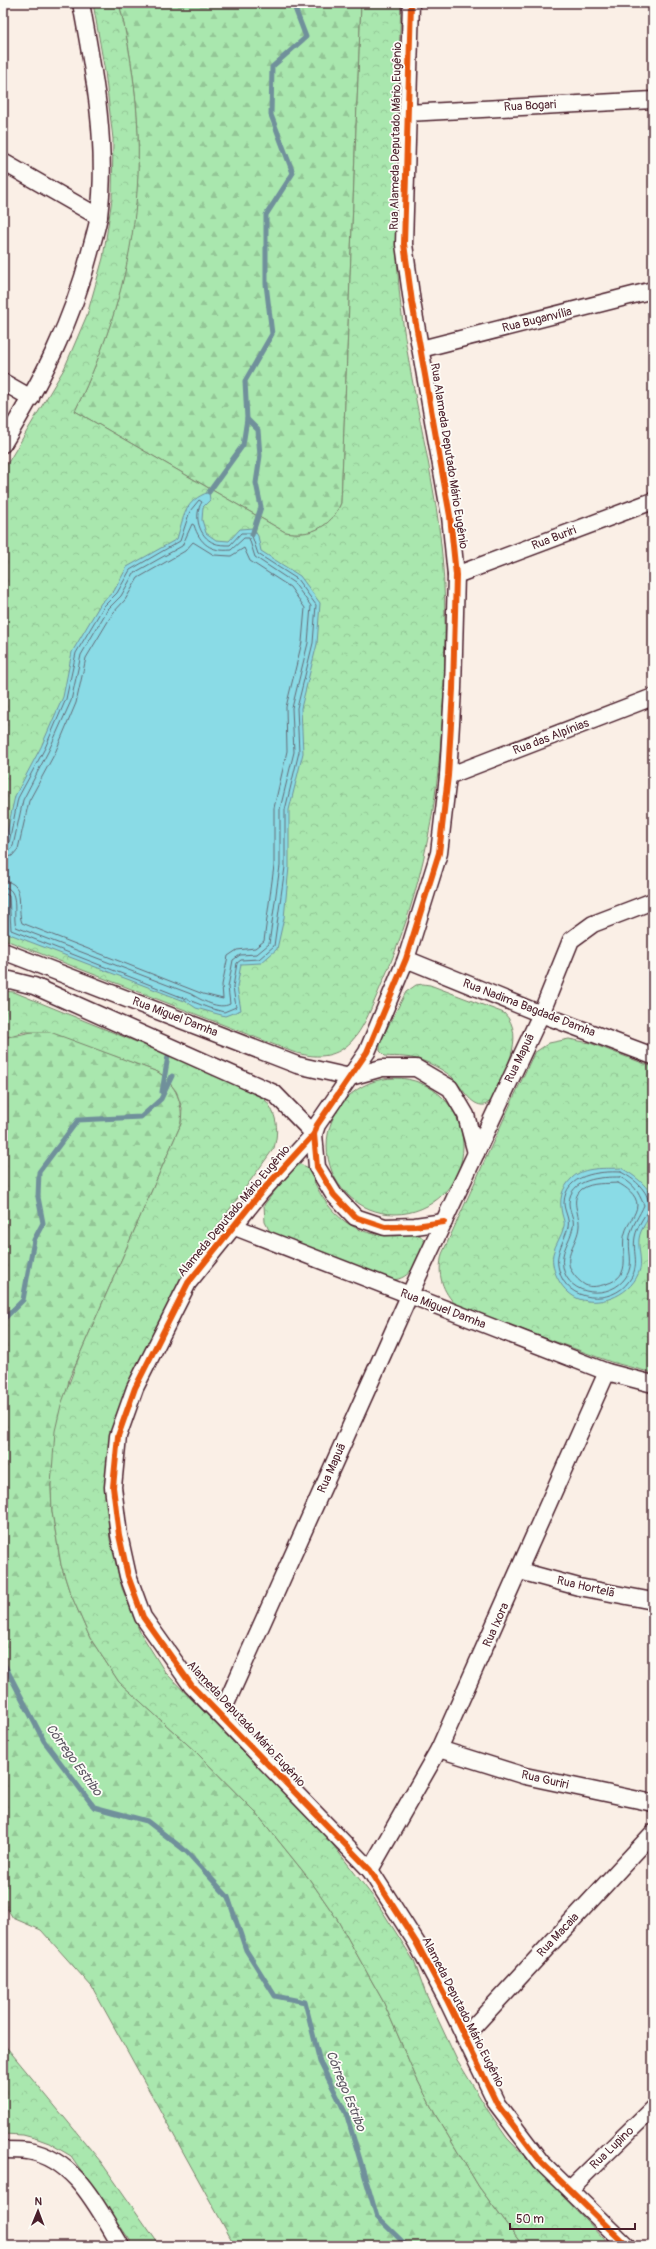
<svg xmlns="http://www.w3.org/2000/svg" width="656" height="2249" viewBox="0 0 656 2249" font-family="Pangolin,sans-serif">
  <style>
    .forest { fill: url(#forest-firs); stroke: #7a836c }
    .park { fill: url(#park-crowns); stroke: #7a836c }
    .water { fill: #8adbe6; stroke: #70909b }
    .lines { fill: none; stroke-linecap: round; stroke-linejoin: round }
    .shore { stroke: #646a76; stroke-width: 1 }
    .stream { stroke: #70909b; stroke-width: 5 }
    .street-casing { stroke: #4a1f2b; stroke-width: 19 }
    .street { stroke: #fdfcf7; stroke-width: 16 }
    .cycleway-casing { stroke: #fdfcf7; stroke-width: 8 }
    .cycleway { stroke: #e8590c; stroke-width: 6 }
    .labels { text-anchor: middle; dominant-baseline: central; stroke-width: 3.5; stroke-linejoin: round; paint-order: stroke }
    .street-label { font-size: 12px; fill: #4a1f2b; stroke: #fdfcf7 }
    .water-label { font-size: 13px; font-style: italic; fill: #5d5763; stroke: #fdfcf7 }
  </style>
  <defs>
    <pattern id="forest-firs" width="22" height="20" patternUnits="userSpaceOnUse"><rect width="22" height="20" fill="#a9e7ae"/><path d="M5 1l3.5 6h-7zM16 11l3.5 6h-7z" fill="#93c696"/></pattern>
    <pattern id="park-crowns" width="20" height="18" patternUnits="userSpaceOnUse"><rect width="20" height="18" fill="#a9e7ae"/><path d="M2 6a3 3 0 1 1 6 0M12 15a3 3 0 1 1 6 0" fill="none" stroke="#93c696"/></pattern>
  </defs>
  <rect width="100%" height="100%" fill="#faefe6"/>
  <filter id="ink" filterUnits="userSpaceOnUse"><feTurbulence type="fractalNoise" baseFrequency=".025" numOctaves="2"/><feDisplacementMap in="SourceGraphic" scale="8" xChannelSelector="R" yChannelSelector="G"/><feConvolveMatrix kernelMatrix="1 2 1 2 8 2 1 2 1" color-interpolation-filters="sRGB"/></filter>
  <g filter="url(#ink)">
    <g class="forest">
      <path d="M 119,3 L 361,3 L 341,503 C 331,527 311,537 285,532 L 75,411 C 140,276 155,149 119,3 Z"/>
      <path d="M 37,1031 L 50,1031 L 158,1072 C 176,1085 183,1102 181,1124 L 69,1379 L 51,1485 L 52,1512 L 61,1565 L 69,1590 L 90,1638 L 119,1682 L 197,1753 L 257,1814 L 310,1880 L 337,1919 L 383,2001 L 416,2077 L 435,2114 L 479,2187 L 523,2246 L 235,2246 L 92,1987 L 41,1930 L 13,1918 L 3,1902 L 3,1038 Z"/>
    </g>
    <g class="park">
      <path d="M 93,3 L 119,3 C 155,151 141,274 75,411 L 285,532 C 311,537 331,527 341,503 L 361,3 L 401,3 C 398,93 392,184 398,274 C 403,355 425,433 437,513 C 446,571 446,629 444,687 C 440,797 425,887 380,988 C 362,1030 349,1069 293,1052 L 3,939 L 3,471 L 64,369 L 87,315 L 103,258 L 112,199 L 113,139 L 105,72 Z"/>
      <path d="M 423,984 L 430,985 L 504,1013 C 528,1037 502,1075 492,1100 L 485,1105 C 470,1107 462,1086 452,1077 C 438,1066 421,1058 404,1057 C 398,1056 391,1057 385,1056 L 380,1051 L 380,1042 L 406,992 L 416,985 Z"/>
      <path d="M 3,991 L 14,992 L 254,1090 C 274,1104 281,1124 274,1148 L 185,1271 L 125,1392 L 107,1490 L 110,1540 L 122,1588 L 140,1632 L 165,1672 L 239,1748 L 270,1776 L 326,1836 L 374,1898 L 414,1961 L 426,1994 L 456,2058 L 489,2112 L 507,2138 L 611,2246 L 523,2246 L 479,2187 L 435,2114 L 416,2077 L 383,2001 L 337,1919 L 310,1880 L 257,1814 L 197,1753 L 119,1682 L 90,1638 L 69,1590 L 61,1565 L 52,1512 L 51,1485 L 55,1431 L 61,1405 L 80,1354 L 181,1124 L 182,1108 L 176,1091 L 165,1077 L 158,1072 L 50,1032 L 24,1032 L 3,1038 Z"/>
      <path d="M 569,1039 L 590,1043 L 653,1067 L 653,1373 L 611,1362 L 457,1306 C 442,1291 437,1275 442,1254 L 534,1053 L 549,1043 Z"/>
      <circle cx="395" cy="1146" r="68"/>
      <path d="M 300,1164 L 309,1168 C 320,1202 343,1231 381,1235 C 392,1236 404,1232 415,1234 C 420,1234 424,1238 425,1244 C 416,1263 411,1282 386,1280 L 271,1234 L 265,1222 L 264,1205 L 294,1166 Z"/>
      <path d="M 3,2043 L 101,2162 L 160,2246 L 134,2246 L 71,2156 L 49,2143 L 38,2139 L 23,2135 L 3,2134 Z"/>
    </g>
    <g class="water">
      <path d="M 209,492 L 210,500 L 203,507 L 202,520 L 206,533 L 216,540 L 229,541 L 240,529 L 253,528 L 258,536 L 261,551 L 300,576 L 320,603 L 317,644 L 301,708 L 303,753 L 289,810 L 289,867 L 284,918 L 277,949 L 261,963 L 241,964 L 237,987 L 241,1010 L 225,1016 L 196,1008 L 187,1002 L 7,933 L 3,851 L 15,796 L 41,747 L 63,697 L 72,652 L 101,603 L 114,591 L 127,567 L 177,539 C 184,516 184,501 209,492 Z"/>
      <path d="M 621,1168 C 634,1175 656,1190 653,1208 C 650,1219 640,1228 639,1239 C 638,1248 642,1260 640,1269 C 633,1294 602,1307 579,1299 C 563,1293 550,1271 553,1254 C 555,1244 562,1236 564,1226 C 565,1223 563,1218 562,1214 C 559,1200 561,1189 572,1178 C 584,1166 606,1169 621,1168 Z"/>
    </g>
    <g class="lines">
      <g class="shore">
        <path d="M 3,847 L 9,843 L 18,798 L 45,748 L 66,699 L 76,653 L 104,606 L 117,593 L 130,570 L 180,541 L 190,511 L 199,500 L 202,502 C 193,515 199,537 214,543 C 218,545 225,545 230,545 L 241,533 L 251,533 L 258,554 L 297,579 L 316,605 L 313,643 L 297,708 L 299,752 L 285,810 L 285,867 L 274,946 L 259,959 L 241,960 L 237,963 L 233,987 L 236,1007 L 224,1012 L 209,1008 L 11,930 L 9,896 L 3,892"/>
        <path d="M 3,852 L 9,851 L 13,846 L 23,800 L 49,750 L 71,701 L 81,655 L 108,609 L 121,596 L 134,573 L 182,546 L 192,524 L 194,525 C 200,544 211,552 231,550 L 244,538 L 249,538 L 255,557 L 294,583 L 311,606 L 308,643 L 292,708 L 294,752 L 280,809 L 280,866 L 269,944 L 257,954 L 240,955 L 233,960 L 228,987 L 230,1004 C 219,1010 201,1000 191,994 L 16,927 C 12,915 21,888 3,887"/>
        <path d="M 3,858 L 12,856 L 18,849 L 29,801 L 55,753 L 76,703 L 86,658 L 113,613 L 125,600 L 138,578 L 185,551 L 193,542 L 214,555 L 231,556 L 244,548 L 250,561 L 290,587 L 305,608 L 302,642 L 286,707 L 287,751 L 274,808 L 274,866 L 264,941 L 255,948 L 237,950 L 228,956 L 222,985 L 223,999 L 203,994 L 22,923 C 16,908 27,882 3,881"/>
        <path d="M 621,1172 C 630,1177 638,1182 644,1191 C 648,1196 647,1201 652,1205 C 646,1213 637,1226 635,1237 C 632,1254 641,1265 629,1281 C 612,1306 566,1302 559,1270 C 554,1253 564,1243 568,1227 C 570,1219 564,1211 564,1203 C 565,1174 599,1171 621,1172 Z"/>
        <path d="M 620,1177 C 635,1185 637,1190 644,1205 C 640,1215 632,1225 630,1236 C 627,1251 635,1263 626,1277 C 611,1300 568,1297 563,1267 C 560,1251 570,1242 573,1227 C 575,1219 569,1211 569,1203 C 570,1178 601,1177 620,1177 Z"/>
        <path d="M 618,1183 C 626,1187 637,1195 637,1205 C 637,1214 627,1224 625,1233 C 619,1251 635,1276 606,1284 C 599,1286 592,1288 585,1285 C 580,1282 575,1277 572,1272 C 562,1255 578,1243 579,1226 C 580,1213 569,1200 582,1189 C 592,1182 607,1184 618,1183 Z"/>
      </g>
      <g class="stream">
        <path d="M 247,419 L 258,430 L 260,456 L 256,483 L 261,507 L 252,535"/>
        <path d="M 209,492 L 243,445 L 247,419 L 245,381 L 272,334 L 266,284 L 266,215 L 293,173 L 271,115 L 272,67 L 306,37 L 293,3"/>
        <path d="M 162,1092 L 168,1056"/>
        <path d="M 3,1320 L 23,1300 L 34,1240 L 43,1223 L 38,1197 L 39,1172 L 78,1120 L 141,1117 L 161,1099 L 172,1076"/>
        <path d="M 3,1662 L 44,1741 L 94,1807 L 147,1821 L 187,1852 L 228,1897 L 246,1950 L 275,1996 L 305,2002 L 320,2062 L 347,2116 L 377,2217 L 407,2246"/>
      </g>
      <defs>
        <g id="street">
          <path d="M 411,3 L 404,244 L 412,302 L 450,516 L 456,575 L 453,689 L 448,776 L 439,853 L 406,959 L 367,1052 L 317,1125 L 314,1134 L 317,1167 L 334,1195 L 355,1217 L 385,1227 L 415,1226 L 444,1222"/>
          <path d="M 407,113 L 653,100"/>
          <path d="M 3,162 L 99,217"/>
          <path d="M 421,349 L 653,290"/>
          <path d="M 3,382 L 31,398"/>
          <path d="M 3,444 C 41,382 72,323 90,252 C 93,240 97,228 99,216 C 108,145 94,73 81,3"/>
          <path d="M 456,575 L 653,501"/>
          <path d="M 448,776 L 653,697"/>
          <path d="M 3,951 L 297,1065 L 350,1077 L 382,1068 L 416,1068 L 450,1088 L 466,1115 L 476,1153"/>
          <path d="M 406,959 L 541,1014 L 653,1056"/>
          <path d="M 3,981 L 10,980 L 34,986 L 274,1093 L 314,1134"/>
          <path d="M 314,1134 L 262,1191 L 188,1283 L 135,1388 L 118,1436 L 113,1487 L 119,1535 L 128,1576 L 143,1617 L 192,1686 L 370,1870 L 416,1942 L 447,2000 L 497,2104 L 541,2162 L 627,2246"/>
          <path d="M 235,1227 L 607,1372 L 653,1384"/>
          <path d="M 520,1571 L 579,1587 L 653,1601"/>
          <path d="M 221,1715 L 409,1296 L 541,1014 L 571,940 L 593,924 L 653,901"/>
          <path d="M 439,1749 L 525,1776 L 653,1803"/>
          <path d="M 370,1870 L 439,1749 L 607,1372"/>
          <path d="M 464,2037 L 653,1833"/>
          <path d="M 3,2150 C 11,2150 20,2150 28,2151 C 76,2159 98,2209 121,2246"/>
          <path d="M 570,2189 L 653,2108"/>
        </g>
      </defs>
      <use href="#street" class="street-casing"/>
      <use href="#street" class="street"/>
      <defs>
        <g id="cycleway">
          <path d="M 411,3 L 404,244 L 412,302 L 450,516 L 456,575 L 453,689 L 448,776 L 439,853 L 406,959 L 367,1052 L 317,1125 L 314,1134 L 317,1167 L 334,1195 L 355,1217 L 385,1227 L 415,1226 L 444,1222"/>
          <path d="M 314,1134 L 262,1191 L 188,1283 L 135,1388 L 118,1436 L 113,1487 L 119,1535 L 128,1576 L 143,1617 L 192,1686 L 370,1870 L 416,1942 L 447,2000 L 497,2104 L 541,2162 L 627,2246"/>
        </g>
      </defs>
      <use href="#cycleway" class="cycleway-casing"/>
      <use href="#cycleway" class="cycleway"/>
    </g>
  </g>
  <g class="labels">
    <g class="street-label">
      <text transform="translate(530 106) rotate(-3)">Rua Bogari</text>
      <text transform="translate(396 136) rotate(-89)">Rua Alameda Deputado Mário Eugênio</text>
      <text transform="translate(537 320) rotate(-14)">Rua Buganvília</text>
      <text transform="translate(449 456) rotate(81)">Rua Alameda Deputado Mário Eugênio</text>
      <text transform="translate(554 538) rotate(-21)">Rua Buriri</text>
      <text transform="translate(551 737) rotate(-21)">Rua das Alpínias</text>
      <text transform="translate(529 1008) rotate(21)">Rua Nadima Bagdade Damha</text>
      <text transform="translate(175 1017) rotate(21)">Rua Miguel Damha</text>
      <text transform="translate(520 1058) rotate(-64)">Rua Mapuã</text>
      <text transform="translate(234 1211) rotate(-50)">Alameda Deputado Mário Eugênio</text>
      <text transform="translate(443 1309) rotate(21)">Rua Miguel Damha</text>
      <text transform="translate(332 1468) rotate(-66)">Rua Mapuã</text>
      <text transform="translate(586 1587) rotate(13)">Rua Hortelã</text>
      <text transform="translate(496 1625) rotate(-66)">Rua Ixora</text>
      <text transform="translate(246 1724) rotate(47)">Alameda Deputado Mário Eugênio</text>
      <text transform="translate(545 1780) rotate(13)">Rua Guriri</text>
      <text transform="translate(558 1935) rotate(-47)">Rua Macaia</text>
      <text transform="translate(463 2012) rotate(63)">Alameda Deputado Mário Eugênio</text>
      <text transform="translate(612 2148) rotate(-44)">Rua Lupino</text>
    </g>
    <g class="water-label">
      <text transform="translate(74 1760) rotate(54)">Córrego Estribo</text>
      <text transform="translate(346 2091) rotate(68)">Córrego Estribo</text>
    </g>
  </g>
  <rect width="656" height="2249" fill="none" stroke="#fdfcf7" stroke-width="16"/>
  <rect x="8" y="8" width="640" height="2233" fill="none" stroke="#4a1f2b" stroke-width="1.5" filter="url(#ink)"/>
  <g transform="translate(38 2211) rotate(1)" stroke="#fdfcf7" stroke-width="3" paint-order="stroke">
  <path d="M0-3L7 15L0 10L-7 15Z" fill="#4a1f2b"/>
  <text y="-6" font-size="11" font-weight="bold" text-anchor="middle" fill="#4a1f2b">N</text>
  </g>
  <path d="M510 2223v6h125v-6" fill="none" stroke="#4a1f2b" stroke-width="2"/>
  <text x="516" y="2223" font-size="12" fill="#4a1f2b" stroke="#fdfcf7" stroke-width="3" paint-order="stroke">50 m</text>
</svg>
